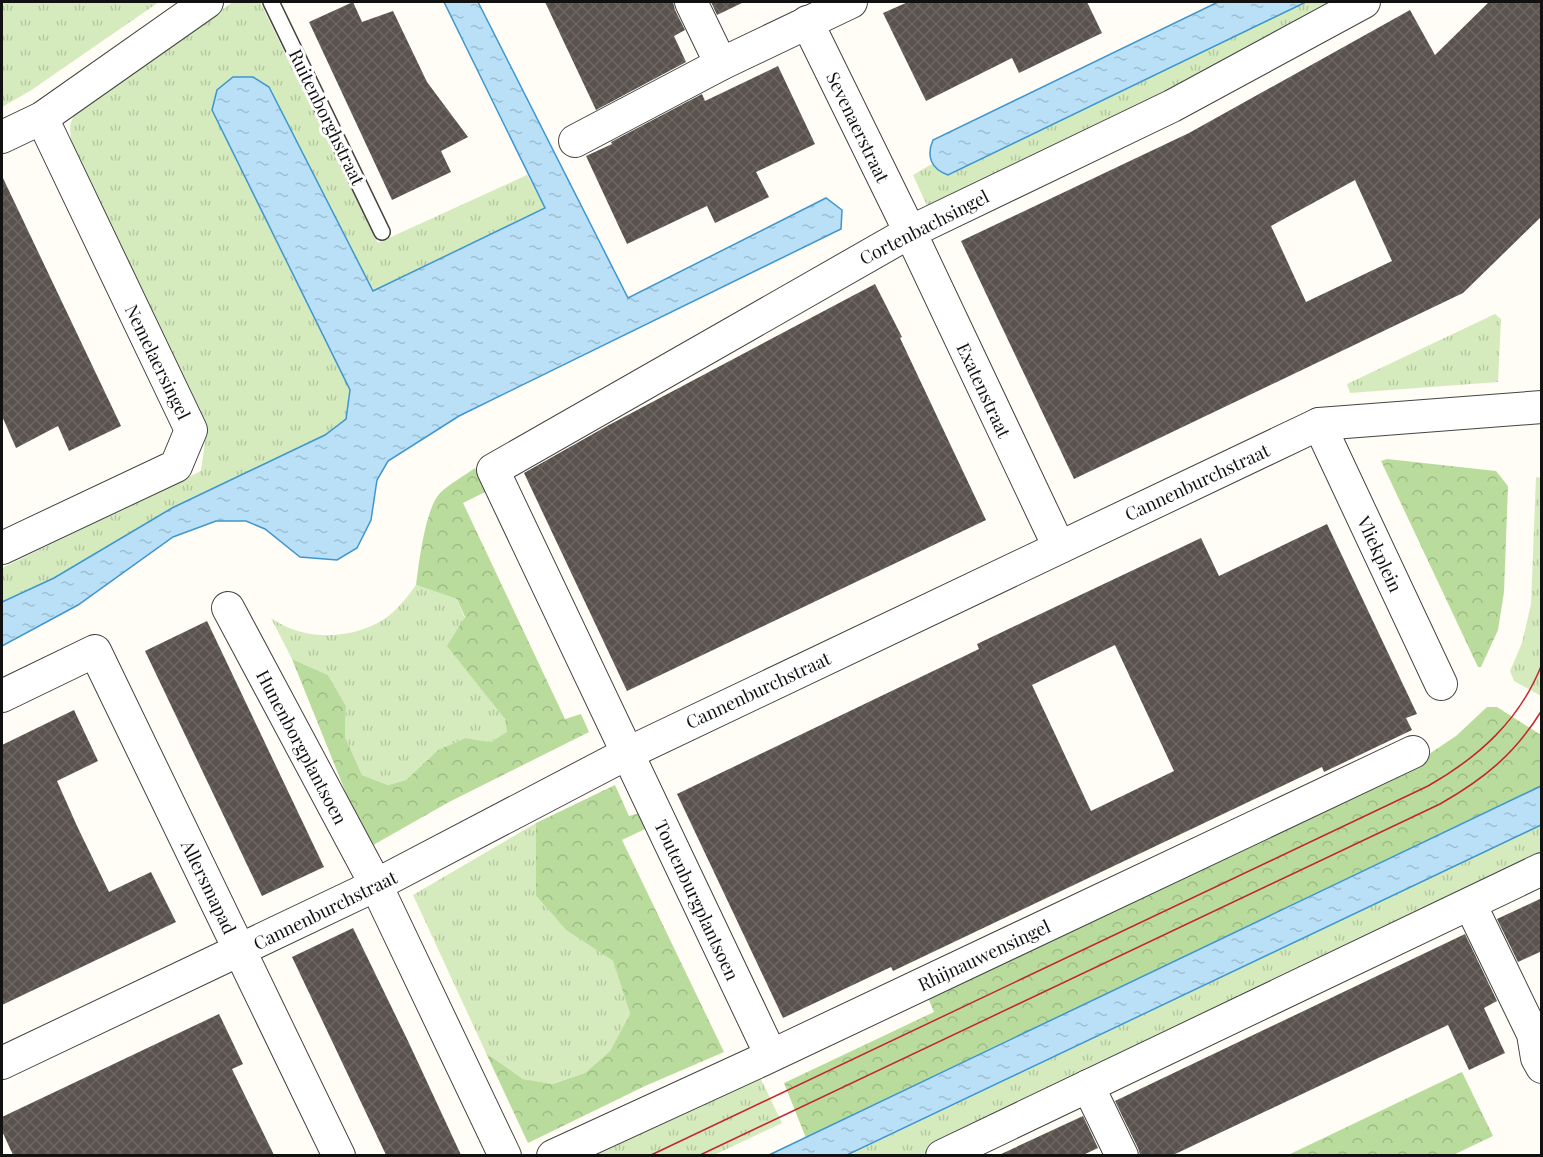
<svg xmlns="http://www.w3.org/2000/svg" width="1543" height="1157" viewBox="0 0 1543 1157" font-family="'Playfair Display',serif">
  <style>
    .grass { fill: url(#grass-tufts) }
    .forest { fill: url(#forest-crowns) }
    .water { fill: url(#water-ripples); stroke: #3f96cf; stroke-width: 1.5 }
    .building { fill: url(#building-cross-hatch); fill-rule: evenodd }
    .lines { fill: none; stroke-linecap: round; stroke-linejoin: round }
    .lane-casing { stroke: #444; stroke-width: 18 }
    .street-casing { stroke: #444; stroke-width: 34 }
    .lane { stroke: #fff; stroke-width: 15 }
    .street { stroke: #fff; stroke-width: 32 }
    .tram { stroke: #c4262e; stroke-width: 1.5 }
    .labels { text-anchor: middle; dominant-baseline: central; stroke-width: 6; stroke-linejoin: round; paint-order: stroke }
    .street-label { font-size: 18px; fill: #111; stroke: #fff }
  </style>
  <defs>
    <pattern id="grass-tufts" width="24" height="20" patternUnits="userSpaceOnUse" patternTransform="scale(1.5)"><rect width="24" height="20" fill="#d5ebbd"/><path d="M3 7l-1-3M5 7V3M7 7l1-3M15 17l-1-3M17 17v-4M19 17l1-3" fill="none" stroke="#b6c8a1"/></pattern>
    <pattern id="forest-crowns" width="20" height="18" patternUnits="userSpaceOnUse" patternTransform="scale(1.5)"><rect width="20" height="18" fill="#b9dc9c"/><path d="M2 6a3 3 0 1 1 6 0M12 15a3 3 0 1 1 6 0" fill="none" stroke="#9ebc85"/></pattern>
    <pattern id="water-ripples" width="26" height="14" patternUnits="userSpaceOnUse" patternTransform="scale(1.5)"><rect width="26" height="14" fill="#b9e0f7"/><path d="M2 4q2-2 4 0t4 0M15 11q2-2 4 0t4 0" fill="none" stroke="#9ebfd3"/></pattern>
    <pattern id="building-cross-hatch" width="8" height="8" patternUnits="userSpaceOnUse" patternTransform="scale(1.5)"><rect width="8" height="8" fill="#5a524d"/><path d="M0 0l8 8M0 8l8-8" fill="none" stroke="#6d6662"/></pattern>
  </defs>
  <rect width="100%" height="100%" fill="#fffdf5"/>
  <g class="grass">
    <path d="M 2,2 L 159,2 L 30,91 L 2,107 Z"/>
    <path d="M 233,2 L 260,2 L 378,243 L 527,175 L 545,208 L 373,291 L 269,87 L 350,390 L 346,419 L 325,435 L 54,578 L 2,602 L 2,568 L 201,471 L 207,428 L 71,142 L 70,125 L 76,110 Z"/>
    <path d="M 1306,2 L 1340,2 L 1166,98 L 929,210 L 913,175 L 932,164 L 940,172 L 949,175 Z"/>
    <path d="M 1495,314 L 1501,319 L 1498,382 L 1350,393 L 1347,384 Z"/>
    <path d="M 1536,477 L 1542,478 L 1541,696 L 1514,681 L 1510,671 L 1522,643 L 1531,604 Z"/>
    <path d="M 416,585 L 457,599 L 505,720 L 508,732 L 491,742 L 465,738 L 438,750 L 406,780 L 388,785 L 362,775 L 345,737 L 346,706 L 328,675 L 292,659 L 271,618 C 305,643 359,640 391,614 C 401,605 408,596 416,585 Z"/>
    <path d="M 536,823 L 536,896 L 566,930 L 613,961 L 630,1014 L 610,1051 L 585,1073 L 551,1084 L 523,1079 L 486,1053 L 413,895 Z"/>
    <path d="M 1541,825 L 1541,854 L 1455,901 L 921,1155 L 847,1156 Z"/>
    <path d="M 758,1073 L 782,1123 L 714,1155 L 589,1156 Z"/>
  </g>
  <g class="forest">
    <path d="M 1387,459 L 1496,471 L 1508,486 L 1504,592 L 1498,630 L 1481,667 L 1478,667 L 1381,461 Z"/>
    <path d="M 475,468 L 487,491 L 463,503 L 565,719 L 581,714 L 589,732 L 449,802 L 368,848 L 292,659 L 328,675 L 346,706 L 345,737 L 362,775 L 388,785 L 406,780 L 438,750 L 465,738 L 491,742 L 507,732 L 505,719 L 447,646 L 465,617 L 457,599 L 416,585 C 419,563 425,509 440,493 C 449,484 464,476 475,468 Z"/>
    <path d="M 1487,707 L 1497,707 L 1541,735 L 1541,786 L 806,1138 L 784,1083 L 934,1012 L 926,993 L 1420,760 L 1456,736 Z"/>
    <path d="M 615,785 L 629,816 L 640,813 L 647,828 L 622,840 L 724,1052 L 645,1086 L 528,1143 L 486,1053 L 523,1079 L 552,1084 L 585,1073 L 610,1051 L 630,1014 L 613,961 L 566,930 L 536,896 L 536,823 Z"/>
    <path d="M 1462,1072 L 1493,1136 L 1453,1155 L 1288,1155 Z"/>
  </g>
  <g class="water">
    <path d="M 444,2 L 478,2 L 628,298 L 826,198 L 842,210 L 841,229 L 459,416 L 388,461 L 377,480 L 371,520 L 357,548 L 337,560 L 300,557 L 265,529 L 246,521 L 216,521 L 173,537 L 78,605 L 2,646 L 2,602 L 54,578 L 172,508 L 325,435 L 346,419 L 350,390 L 212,110 L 217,90 L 233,77 L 253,77 L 269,87 L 373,291 L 545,208 Z"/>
    <path d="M 1218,2 L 1306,2 L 948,175 C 931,169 926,156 933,140 Z"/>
    <path d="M 1541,786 L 1541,825 L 847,1155 L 769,1155 Z"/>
  </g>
  <g class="building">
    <path d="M 353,2 L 362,22 L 393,11 L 427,82 L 468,137 L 441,151 L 451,172 L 392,200 L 309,22 Z"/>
    <path d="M 545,2 L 673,2 L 675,10 L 685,30 L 674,36 L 686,62 L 596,110 Z"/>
    <path d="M 711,2 L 744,2 L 717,15 Z"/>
    <path d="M 908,2 L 1087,2 L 1102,33 L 1019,73 L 1012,58 L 926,101 L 883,13 Z"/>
    <path d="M 1489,2 L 1542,2 L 1542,216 L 1463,293 L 1074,479 L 961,241 L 1189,133 L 1410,10 L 1435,55 ZM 1355,180 L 1392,261 L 1306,302 L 1271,226 Z"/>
    <path d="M 778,66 L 815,144 L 756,172 L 769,197 L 715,223 L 707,206 L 627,244 L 586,156 L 612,144 L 611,142 L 702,94 L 705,101 Z"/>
    <path d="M 2,176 L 121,426 L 69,451 L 58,426 L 16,448 L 2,416 Z"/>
    <path d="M 875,284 L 902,337 L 900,338 L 986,520 L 627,691 L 524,473 L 607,426 Z"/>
    <path d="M 1327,524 L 1417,714 L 1406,718 L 1412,730 L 1324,772 L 1322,767 L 893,971 L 891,967 L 783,1018 L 677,794 L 979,649 L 977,644 L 1201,538 L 1219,576 ZM 1115,645 L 1174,771 L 1091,811 L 1032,685 Z"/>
    <path d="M 207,621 L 324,867 L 262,896 L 145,651 Z"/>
    <path d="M 74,710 L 98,761 L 57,781 L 77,826 L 109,892 L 151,872 L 176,922 L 2,1005 L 2,745 Z"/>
    <path d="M 1542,898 L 1542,951 L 1518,962 L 1497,919 Z"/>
    <path d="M 353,928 L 408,1041 L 461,1155 L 386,1155 L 331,1039 L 292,957 Z"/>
    <path d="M 1465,934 L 1497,1001 L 1484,1008 L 1505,1053 L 1469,1070 L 1448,1025 L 1173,1155 L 1140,1155 L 1138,1148 L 1115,1101 Z"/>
    <path d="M 219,1014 L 243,1064 L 232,1069 L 274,1155 L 13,1155 L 2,1131 L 2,1117 Z"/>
    <path d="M 1083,1116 L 1098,1148 L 1083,1155 L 999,1155 Z"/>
  </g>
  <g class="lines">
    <defs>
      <path id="lane" d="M 271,2 L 382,232"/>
      <g id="street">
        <path d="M 691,2 L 721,64 L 851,2"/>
        <path d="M 807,22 L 910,232 L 1059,547"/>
        <path d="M 2,137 L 42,118 L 207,2"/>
        <path d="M 575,141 L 721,64"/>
        <path d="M 1319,424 L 1441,684"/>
        <path d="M 2,548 L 176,466 L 191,430 L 42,118"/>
        <path d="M 228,608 L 376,885 L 505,1156"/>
        <path d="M 2,696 L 95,651 L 339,1156"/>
        <path d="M 1470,904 L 1533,1034 L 1537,1058 L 1542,1067"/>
        <path d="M 767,1047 L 493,470 L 910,232 L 1172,106 L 1364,2"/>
        <path d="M 2,1063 L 376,885 L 628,753 L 1319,424 L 1542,407"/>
        <path d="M 1088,1086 L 1122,1156"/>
        <path d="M 553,1156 L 762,1060 L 1413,752"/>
        <path d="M 942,1156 L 1542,869"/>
      </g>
    </defs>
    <use href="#lane" class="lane-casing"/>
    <use href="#street" class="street-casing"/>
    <use href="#lane" class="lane"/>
    <use href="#street" class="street"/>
    <g class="tram">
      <path d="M 649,1156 L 1428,786 C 1479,757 1520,720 1542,664"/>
      <path d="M 698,1156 L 1440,804 C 1484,779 1515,754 1542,710"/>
    </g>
  </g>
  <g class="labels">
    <g class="street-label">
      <text transform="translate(327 117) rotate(64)">Ruitenborghstraat</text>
      <text transform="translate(858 127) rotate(64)">Sevenaerstraat</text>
      <text transform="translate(924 227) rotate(-27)">Cortenbachsingel</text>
      <text transform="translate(158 362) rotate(64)">Nemelaersingel</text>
      <text transform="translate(984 390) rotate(65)">Exatenstraat</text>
      <text transform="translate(1197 482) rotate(-25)">Cannenburchstraat</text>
      <text transform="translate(1380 554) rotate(65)">Vliekplein</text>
      <text transform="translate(758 690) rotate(-25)">Cannenburchstraat</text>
      <text transform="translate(302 747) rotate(62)">Hunenborgplantsoen</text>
      <text transform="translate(209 887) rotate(64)">Allersmapad</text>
      <text transform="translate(697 900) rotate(65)">Toutenburgplantsoen</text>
      <text transform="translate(325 910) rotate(-26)">Cannenburchstraat</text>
      <text transform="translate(984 955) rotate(-25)">Rhijnauwensingel</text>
    </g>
  </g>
  <rect width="1543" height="1157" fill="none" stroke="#111111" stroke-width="6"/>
</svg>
